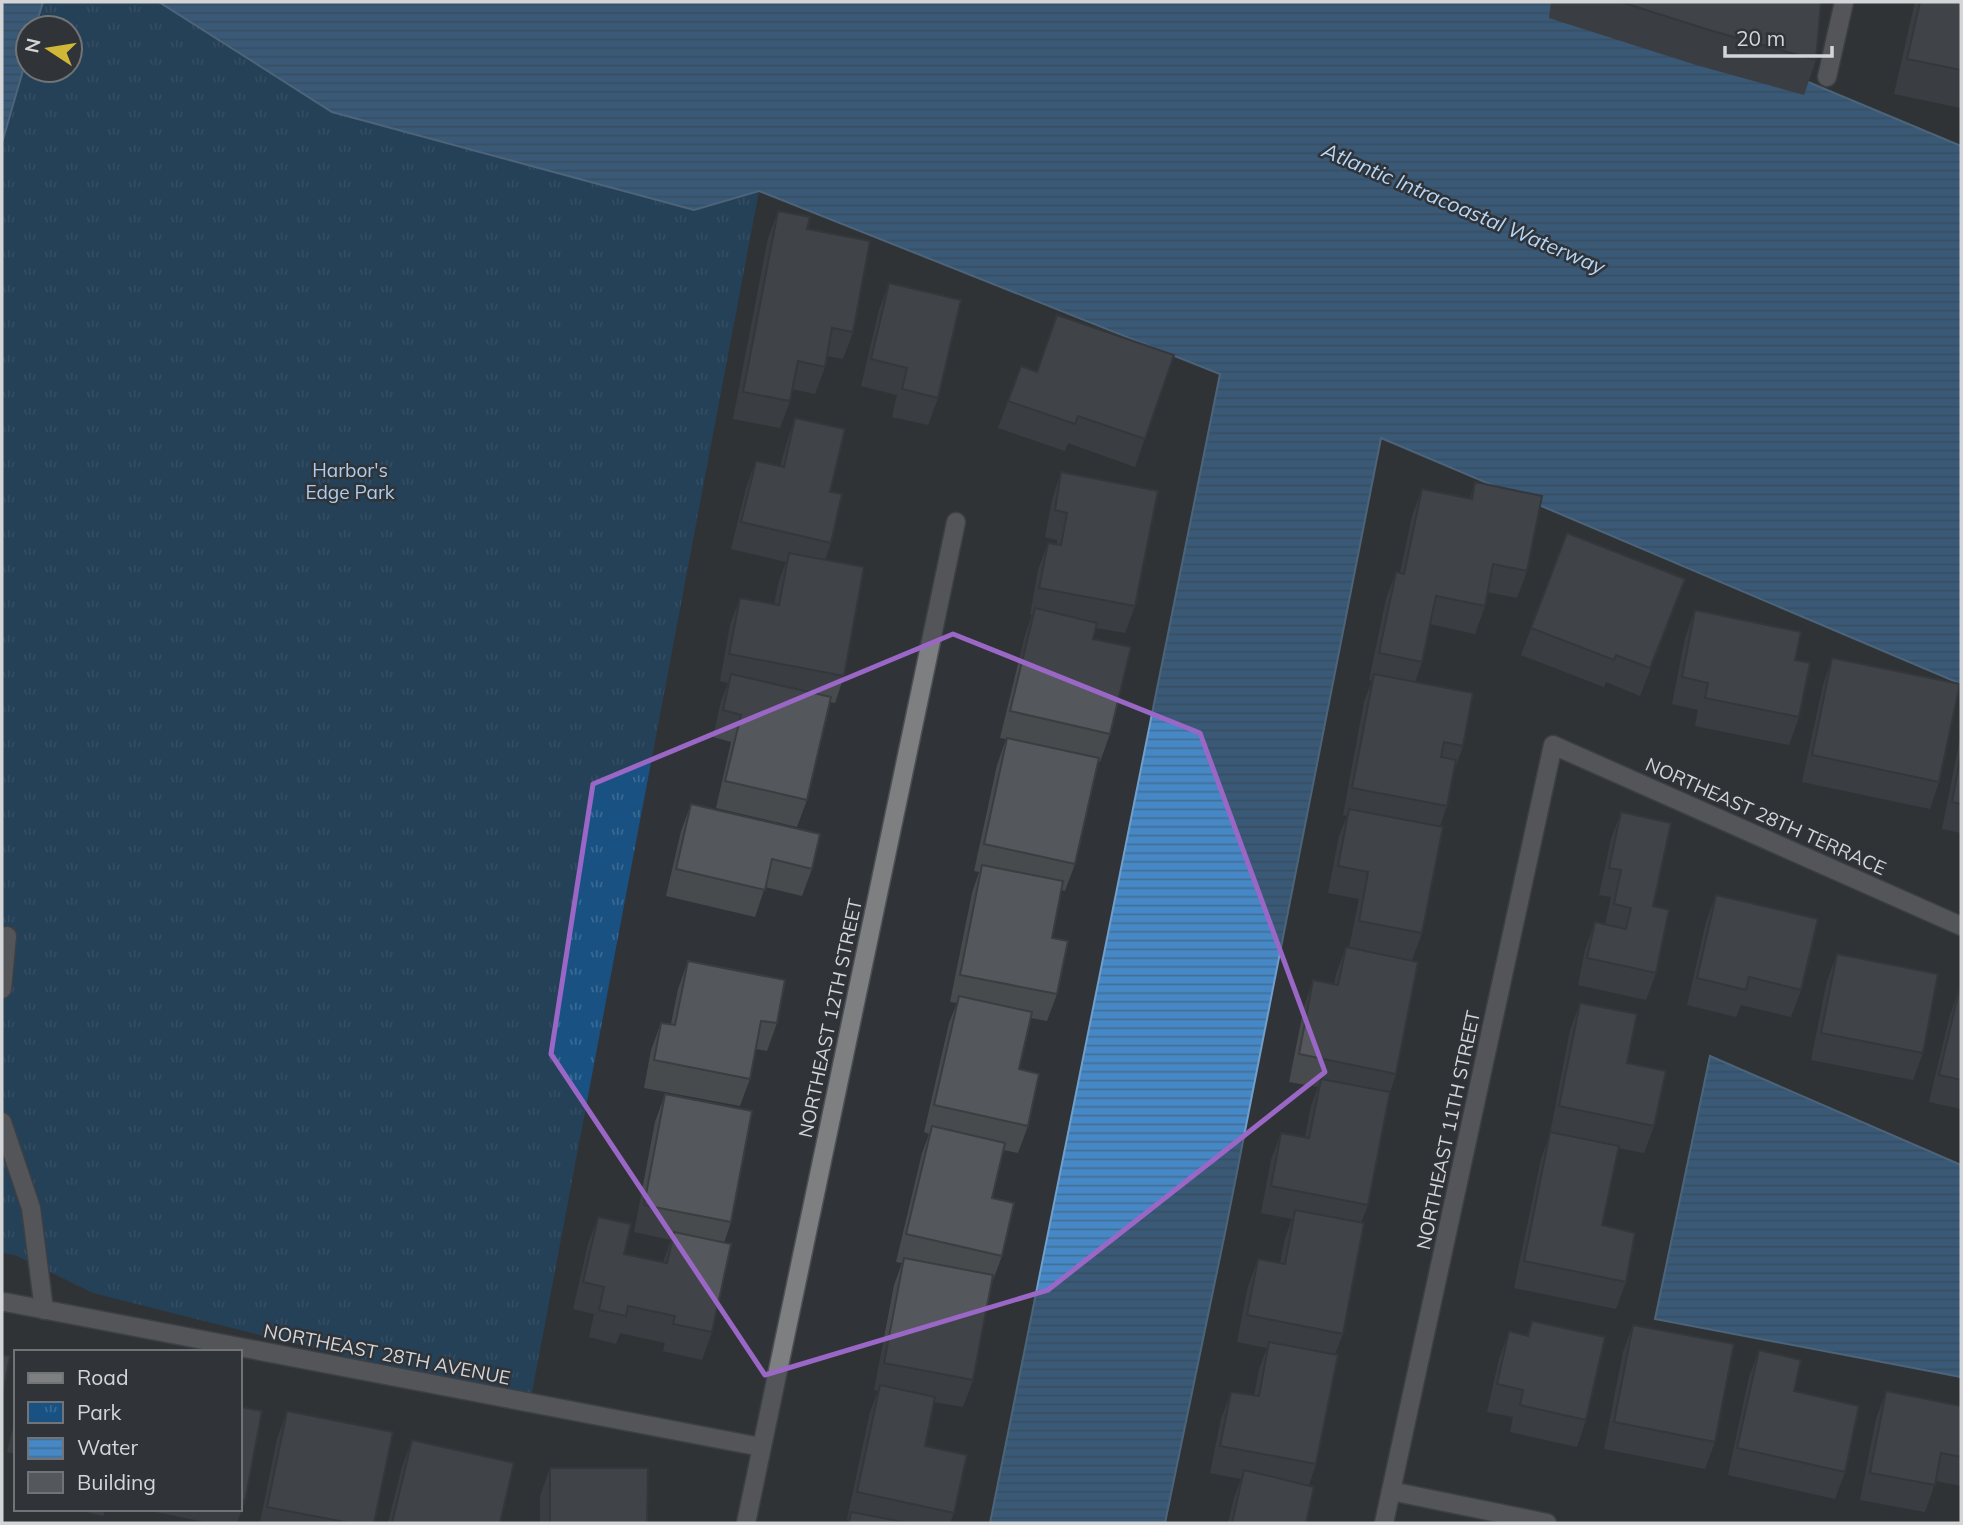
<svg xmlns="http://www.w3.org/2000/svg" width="1963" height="1525" viewBox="0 0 1963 1525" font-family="Mulish,sans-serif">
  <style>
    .park { fill: url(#park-tufts) }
    .water { fill: url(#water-rules); stroke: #709fcb; stroke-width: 2 }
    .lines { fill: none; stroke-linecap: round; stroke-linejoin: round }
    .minor-casing { stroke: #4d5054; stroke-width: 21 }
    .minor { stroke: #7e7f81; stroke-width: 18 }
    .wall { fill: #484b4e }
    .building { fill: #54575b; stroke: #3b3d40; stroke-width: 2 }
    .marked { fill: none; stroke: #9a67c7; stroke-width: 5; stroke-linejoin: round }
    .labels { text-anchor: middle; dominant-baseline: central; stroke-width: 5; stroke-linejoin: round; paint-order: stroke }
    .park-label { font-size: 19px; fill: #adcdee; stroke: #303337 }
    .street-label { font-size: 19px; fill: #d3d5d7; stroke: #303337 }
    .water-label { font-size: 21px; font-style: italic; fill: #b5d6f7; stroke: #303337 }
  </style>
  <defs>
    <pattern id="park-tufts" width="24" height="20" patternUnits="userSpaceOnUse" patternTransform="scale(1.75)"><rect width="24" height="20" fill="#195282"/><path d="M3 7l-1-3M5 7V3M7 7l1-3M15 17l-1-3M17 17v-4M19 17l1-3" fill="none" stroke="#3a6a93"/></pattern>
    <pattern id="water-rules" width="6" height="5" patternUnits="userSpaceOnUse" patternTransform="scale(1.75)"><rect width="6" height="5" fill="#4688c6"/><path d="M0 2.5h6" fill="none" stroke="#446f97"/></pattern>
  </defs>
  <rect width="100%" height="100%" fill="#303337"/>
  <path class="park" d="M 43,2 L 159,2 L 332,112 L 694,210 L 759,191 L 530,1403 L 93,1293 L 15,1255 L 2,1253 L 2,143 L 28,53 L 28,70 L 70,70 L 70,28 L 35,28 Z"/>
  <g class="water">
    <path d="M 2,2 L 43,2 L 35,28 L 28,28 L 28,53 L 2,143 Z"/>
    <path d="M 159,2 L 1617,2 L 1961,146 L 1961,684 L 1381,438 L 1225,1233 L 1165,1523 L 990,1523 L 1220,374 L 759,191 L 694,210 L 332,112 Z"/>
    <path d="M 1710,1056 L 1961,1165 L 1961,1377 L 1655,1319 Z"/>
  </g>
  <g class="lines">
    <defs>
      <g id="minor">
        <path d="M 1827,77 L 1844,2"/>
        <path d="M 2,989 L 7,936"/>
        <path d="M 2,1122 L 31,1208 L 44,1310"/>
        <path d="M 5,1302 L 761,1447"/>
        <path d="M 1391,1491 L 1547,1523"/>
        <path d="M 746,1523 L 956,522"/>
        <path d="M 1384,1523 L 1553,745 L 1961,926"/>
      </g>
    </defs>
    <use href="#minor" class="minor-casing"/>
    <use href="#minor" class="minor"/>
  </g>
  <g class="wall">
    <path d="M 1551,2 L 1821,2 L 1816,60 L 1804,95 L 1696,65 L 1549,18 Z"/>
    <path d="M 1915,2 L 1961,2 L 1961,108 L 1894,94 Z"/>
    <path d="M 778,211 L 807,229 L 853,332 L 843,359 L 827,356 L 825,367 L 815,394 L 792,389 L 790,401 L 780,428 L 733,419 L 768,238 Z"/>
    <path d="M 889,283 L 938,398 L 928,425 L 892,417 L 897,395 L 861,386 L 879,310 Z"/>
    <path d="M 1174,355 L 1135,467 L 1068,443 L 1065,451 L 998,428 L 1021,366 L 1037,372 Z"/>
    <path d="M 795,418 L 830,492 L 831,543 L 825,560 L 844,676 L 835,703 L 830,702 L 807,800 L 797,827 L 716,808 L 731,742 L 713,737 L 721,701 L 728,683 L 720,681 L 730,625 L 740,598 L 774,604 L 779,581 L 786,562 L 731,549 L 746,488 L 756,461 L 780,467 L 786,445 Z"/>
    <path d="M 1061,472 L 1135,606 L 1125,633 L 1096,628 L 1093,639 L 1110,734 L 1100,762 L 1098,761 L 1075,864 L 1065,891 L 1061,890 L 1052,938 L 1057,994 L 1047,1021 L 1031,1018 L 1019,1069 L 1028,1126 L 1018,1153 L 1003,1150 L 992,1198 L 1002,1256 L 992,1283 L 973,1380 L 963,1407 L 934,1402 L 925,1446 L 954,1513 L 950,1523 L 847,1523 L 849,1520 L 847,1519 L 870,1412 L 878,1391 L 874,1390 L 894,1285 L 902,1263 L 896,1262 L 922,1153 L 929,1134 L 924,1132 L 949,1023 L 957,1003 L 950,1002 L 972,893 L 979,872 L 974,871 L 997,765 L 1006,739 L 1000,738 L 1025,635 L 1032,615 L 1030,615 L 1038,570 L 1048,543 L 1057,544 L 1057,540 L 1045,537 L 1052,500 Z"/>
    <path d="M 1475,482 L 1527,571 L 1517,598 L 1487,592 L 1485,606 L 1475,634 L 1430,624 L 1422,662 L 1415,682 L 1463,746 L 1454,772 L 1447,806 L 1440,826 L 1422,933 L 1412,960 L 1396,1074 L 1390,1092 L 1368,1205 L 1361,1223 L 1343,1334 L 1335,1354 L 1316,1464 L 1309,1485 L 1306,1523 L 1228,1523 L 1234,1498 L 1241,1479 L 1210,1473 L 1221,1419 L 1231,1392 L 1254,1396 L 1259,1369 L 1267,1348 L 1237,1342 L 1248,1286 L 1258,1259 L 1280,1263 L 1285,1238 L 1292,1219 L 1261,1213 L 1271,1160 L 1281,1133 L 1305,1137 L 1311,1106 L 1318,1087 L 1289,1082 L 1304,1007 L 1313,980 L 1334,984 L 1336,974 L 1346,947 L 1349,948 L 1359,899 L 1328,893 L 1339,836 L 1347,816 L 1343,815 L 1364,702 L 1372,681 L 1369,680 L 1386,599 L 1396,572 L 1400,573 L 1412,516 L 1422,489 L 1470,498 Z"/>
    <path d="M 1685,579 L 1640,696 L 1606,682 L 1604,687 L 1521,655 L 1531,628 Z"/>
    <path d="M 1695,610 L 1795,660 L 1799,717 L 1789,745 L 1695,726 L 1698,710 L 1672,704 L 1685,638 Z"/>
    <path d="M 1832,658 L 1939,782 L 1930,809 L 1802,782 L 1823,685 Z"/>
    <path d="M 1961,734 L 1961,833 L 1942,829 Z"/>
    <path d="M 691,804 L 812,869 L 802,896 L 765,887 L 755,917 L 666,896 L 681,831 Z"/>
    <path d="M 1621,812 L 1653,906 L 1656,973 L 1646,1000 L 1578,985 L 1585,950 L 1595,922 L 1605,925 L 1611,897 L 1599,895 L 1611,839 Z"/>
    <path d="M 1716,895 L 1801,990 L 1791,1017 L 1741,1005 L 1736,1017 L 1687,1005 L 1706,922 Z"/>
    <path d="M 1837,954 L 1923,1053 L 1913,1080 L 1811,1060 L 1827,981 Z"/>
    <path d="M 688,961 L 777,1023 L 767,1051 L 756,1049 L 750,1079 L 740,1106 L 644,1088 L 651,1050 L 661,1023 L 671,1024 L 678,989 Z"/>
    <path d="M 1960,987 L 1961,988 L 1961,1109 L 1929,1102 L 1950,1015 Z"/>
    <path d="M 1580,1003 L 1627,1063 L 1654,1126 L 1644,1153 L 1618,1148 L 1602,1225 L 1626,1282 L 1616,1309 L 1514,1288 L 1541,1159 L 1550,1134 L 1570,1030 Z"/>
    <path d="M 665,1094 L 731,1222 L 724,1243 L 712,1332 L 702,1360 L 663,1351 L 665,1343 L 620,1333 L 616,1344 L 589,1337 L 594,1314 L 573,1309 L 588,1244 L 598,1217 L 624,1254 L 663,1262 L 671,1240 L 634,1232 L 655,1122 Z"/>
    <path d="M 1532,1321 L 1586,1420 L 1577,1447 L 1510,1432 L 1513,1417 L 1487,1412 L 1499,1359 L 1509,1331 L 1527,1335 Z"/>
    <path d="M 1633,1325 L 1715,1442 L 1705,1469 L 1604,1449 L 1623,1352 Z"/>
    <path d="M 1759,1350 L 1794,1391 L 1845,1472 L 1835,1499 L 1728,1475 L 1749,1377 Z"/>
    <path d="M 1886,1391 L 1961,1406 L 1961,1486 L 1936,1481 L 1925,1512 L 1860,1500 L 1876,1419 Z"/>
    <path d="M 240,1407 L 245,1501 L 237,1523 L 210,1523 L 141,1509 L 240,1509 Z"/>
    <path d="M 287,1411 L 374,1523 L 260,1523 L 277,1439 Z"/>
    <path d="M 16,1415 L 16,1454 L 7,1452 Z"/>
    <path d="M 412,1440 L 500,1523 L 388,1523 L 402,1467 Z"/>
    <path d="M 550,1468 L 647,1523 L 540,1523 L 540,1496 Z"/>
    <path d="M 74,1509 L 106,1509 L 103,1516 Z"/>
  </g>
  <g class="building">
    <path d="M 1621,2 L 1821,2 L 1816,60 L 1709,30 Z"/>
    <path d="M 1920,2 L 1961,2 L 1961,70 L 1907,59 Z"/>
    <path d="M 778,211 L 810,217 L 807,229 L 870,241 L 853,332 L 832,328 L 825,367 L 798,361 L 790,401 L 743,392 Z"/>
    <path d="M 889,283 L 961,300 L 938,398 L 902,389 L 907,368 L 871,359 Z"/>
    <path d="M 1057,315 L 1174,355 L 1145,439 L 1078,416 L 1075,424 L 1008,401 L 1021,366 L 1037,372 Z"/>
    <path d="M 795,418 L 845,429 L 830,492 L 842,494 L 831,543 L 741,522 L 756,461 L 784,467 Z"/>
    <path d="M 1061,472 L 1158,491 L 1135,606 L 1039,588 L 1048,543 L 1061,545 L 1067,513 L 1055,510 Z"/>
    <path d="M 1475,482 L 1542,496 L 1527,571 L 1493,564 L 1485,606 L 1436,596 L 1422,662 L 1379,653 L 1396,572 L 1404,574 L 1422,489 L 1472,499 Z"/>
    <path d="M 1567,533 L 1685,579 L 1650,668 L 1616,655 L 1614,660 L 1531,628 Z"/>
    <path d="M 789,553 L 864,567 L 844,676 L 729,654 L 740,598 L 779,605 Z"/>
    <path d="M 1035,608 L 1097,623 L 1093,639 L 1131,647 L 1110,734 L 1010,711 Z"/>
    <path d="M 1695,610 L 1801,632 L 1795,660 L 1810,663 L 1799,717 L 1705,698 L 1708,683 L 1682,677 Z"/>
    <path d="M 1832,658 L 1960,684 L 1939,782 L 1812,755 Z"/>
    <path d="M 731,674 L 831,697 L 807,800 L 725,781 L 741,715 L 723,710 Z"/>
    <path d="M 1374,674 L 1473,693 L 1463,746 L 1444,742 L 1441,757 L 1456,760 L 1447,806 L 1352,788 Z"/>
    <path d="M 1007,738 L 1099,758 L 1075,864 L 984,844 Z"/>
    <path d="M 1961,754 L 1961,804 L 1952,802 Z"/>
    <path d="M 691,804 L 820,834 L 812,869 L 772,859 L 765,890 L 676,869 Z"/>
    <path d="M 1349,809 L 1443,827 L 1422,933 L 1359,921 L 1368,872 L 1338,866 Z"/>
    <path d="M 1621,812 L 1671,823 L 1653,906 L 1669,910 L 1656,973 L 1587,958 L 1595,922 L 1626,929 L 1631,908 L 1614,904 L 1621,870 L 1609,868 Z"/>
    <path d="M 982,865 L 1063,881 L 1052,938 L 1068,941 L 1057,994 L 960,975 Z"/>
    <path d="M 1716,895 L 1818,919 L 1801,990 L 1749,977 L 1746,990 L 1697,978 Z"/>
    <path d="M 1346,947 L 1418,962 L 1396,1074 L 1299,1054 L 1313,980 L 1338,985 Z"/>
    <path d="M 1837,954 L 1938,974 L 1923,1053 L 1821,1033 Z"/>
    <path d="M 688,961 L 785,980 L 777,1023 L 761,1021 L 750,1079 L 654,1060 L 661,1023 L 675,1025 Z"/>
    <path d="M 1960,987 L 1961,988 L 1961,1080 L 1939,1075 Z"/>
    <path d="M 959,996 L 1032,1012 L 1019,1069 L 1039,1074 L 1028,1126 L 934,1105 Z"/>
    <path d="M 1580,1003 L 1637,1014 L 1627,1063 L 1666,1071 L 1654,1126 L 1559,1106 Z"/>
    <path d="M 1321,1079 L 1390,1092 L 1368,1205 L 1271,1186 L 1281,1133 L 1309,1138 Z"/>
    <path d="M 665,1094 L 752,1111 L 731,1222 L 644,1205 Z"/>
    <path d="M 932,1126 L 1005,1143 L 992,1198 L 1014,1203 L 1002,1256 L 906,1234 Z"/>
    <path d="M 1550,1132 L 1619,1146 L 1602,1225 L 1635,1233 L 1626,1282 L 1524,1261 Z"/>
    <path d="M 1295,1210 L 1364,1223 L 1343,1334 L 1247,1315 L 1258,1259 L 1285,1264 Z"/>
    <path d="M 598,1217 L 631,1224 L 624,1254 L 667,1263 L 674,1232 L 731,1244 L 712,1332 L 673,1324 L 675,1316 L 628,1306 L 626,1316 L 599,1310 L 604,1287 L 583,1282 Z"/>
    <path d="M 904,1258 L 993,1275 L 973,1380 L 884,1363 Z"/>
    <path d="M 1532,1321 L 1605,1337 L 1586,1420 L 1520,1405 L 1523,1390 L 1497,1384 L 1509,1331 L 1528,1336 Z"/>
    <path d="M 1633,1325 L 1734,1344 L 1715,1442 L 1614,1422 Z"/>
    <path d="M 1269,1342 L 1338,1355 L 1316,1464 L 1220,1446 L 1231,1392 L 1259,1396 Z"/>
    <path d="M 1759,1350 L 1801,1360 L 1794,1391 L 1859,1406 L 1845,1472 L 1737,1448 Z"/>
    <path d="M 2,1355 L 10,1356 L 2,1397 Z"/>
    <path d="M 880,1385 L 935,1397 L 925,1446 L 967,1455 L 954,1513 L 857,1492 Z"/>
    <path d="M 1886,1391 L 1961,1406 L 1961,1457 L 1941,1453 L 1935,1485 L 1870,1473 Z"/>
    <path d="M 240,1407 L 262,1411 L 245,1501 L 240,1500 Z"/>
    <path d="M 287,1411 L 393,1432 L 374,1523 L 350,1523 L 267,1507 Z"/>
    <path d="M 412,1440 L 514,1463 L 500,1523 L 392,1523 Z"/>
    <path d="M 550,1468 L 648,1468 L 647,1523 L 550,1523 Z"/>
    <path d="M 1244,1470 L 1314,1487 L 1306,1523 L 1232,1523 Z"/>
    <path d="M 851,1512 L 909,1523 L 849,1523 Z"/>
  </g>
  <path d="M0 0H1963V1525H0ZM 953,634 L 1200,733 L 1325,1072 L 1048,1290 L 765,1375 L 551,1054 L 593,784 Z" fill="#303337" fill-opacity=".55" fill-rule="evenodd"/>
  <path class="marked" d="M 953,634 L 1200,733 L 1325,1072 L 1048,1290 L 765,1375 L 551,1054 L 593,784 Z"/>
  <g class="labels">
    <g class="park-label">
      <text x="350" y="470">Harbor's<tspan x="350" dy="22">Edge Park</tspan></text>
    </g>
    <g class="street-label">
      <text transform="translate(1766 816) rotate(24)">NORTHEAST 28TH TERRACE</text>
      <text transform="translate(830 1018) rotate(-78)">NORTHEAST 12TH STREET</text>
      <text transform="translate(1448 1130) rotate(-78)">NORTHEAST 11TH STREET</text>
      <text transform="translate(387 1354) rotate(11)">NORTHEAST 28TH AVENUE</text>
    </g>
    <g class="water-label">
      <text transform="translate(1464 208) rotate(23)">Atlantic Intracoastal Waterway</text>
    </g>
  </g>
  <rect width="1963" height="1525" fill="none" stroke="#d3d5d7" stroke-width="7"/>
  <rect x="14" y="1350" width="228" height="161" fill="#303337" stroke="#717477" stroke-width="2"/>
  <rect x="28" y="1373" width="35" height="10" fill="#7e7f81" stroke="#717477" stroke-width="2"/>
  <text x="77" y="1385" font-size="21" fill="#d3d5d7">Road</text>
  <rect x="28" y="1402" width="35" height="21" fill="url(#park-tufts)" stroke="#717477" stroke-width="2"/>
  <text x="77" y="1420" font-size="21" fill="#d3d5d7">Park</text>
  <rect x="28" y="1438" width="35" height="21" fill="url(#water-rules)" stroke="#717477" stroke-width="2"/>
  <text x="77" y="1455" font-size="21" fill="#d3d5d7">Water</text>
  <rect x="28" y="1472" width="35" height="21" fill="#54575b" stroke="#717477" stroke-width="2"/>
  <text x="77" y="1490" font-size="21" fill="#d3d5d7">Building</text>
  <g transform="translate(49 49) rotate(282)"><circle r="33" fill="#303337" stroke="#717477" stroke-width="2"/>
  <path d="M0-5L12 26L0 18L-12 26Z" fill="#cfb837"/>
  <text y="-10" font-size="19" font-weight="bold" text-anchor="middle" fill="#d3d5d7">N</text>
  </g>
  <path d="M1725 46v10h107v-10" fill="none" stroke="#d3d5d7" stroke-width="3.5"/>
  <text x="1736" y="46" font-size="21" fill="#d3d5d7" stroke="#303337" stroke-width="5" paint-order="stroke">20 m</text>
</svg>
